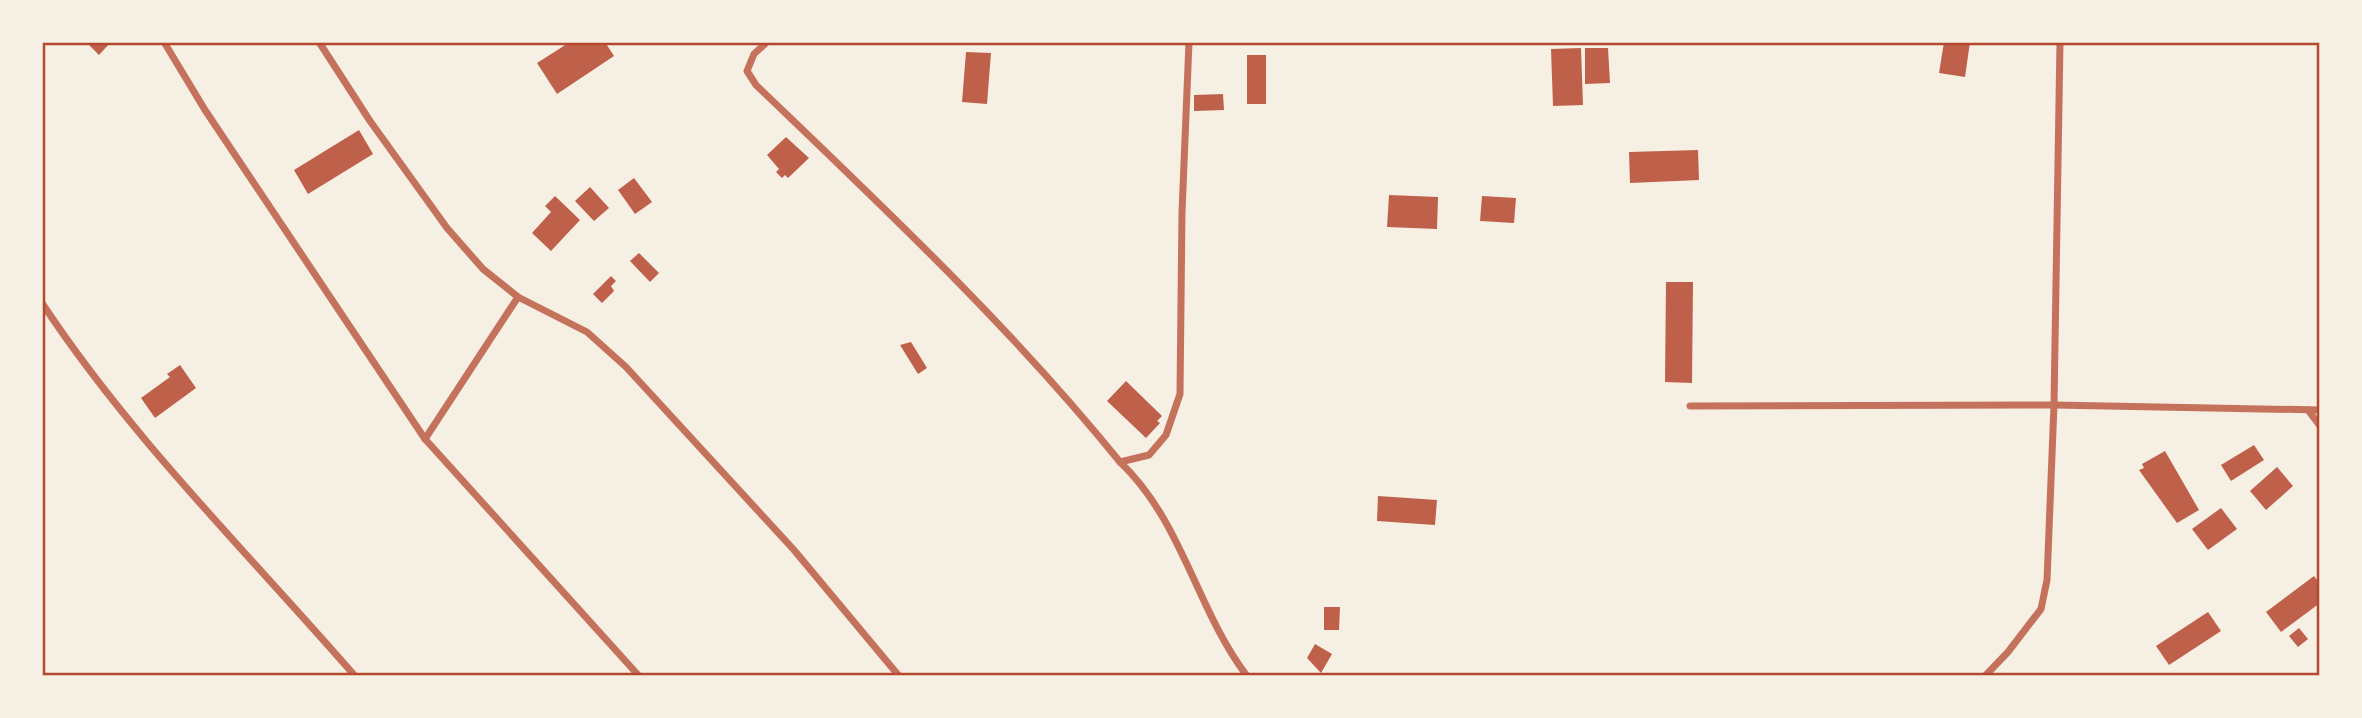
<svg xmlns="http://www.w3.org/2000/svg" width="2362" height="718" viewBox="0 0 2362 718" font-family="'Exo 2',sans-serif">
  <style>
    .building { fill: #bf614a }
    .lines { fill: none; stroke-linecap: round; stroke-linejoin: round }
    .minor { stroke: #c5725c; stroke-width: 7 }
    .neatline { fill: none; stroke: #b5482f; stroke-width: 2.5 }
  </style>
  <rect width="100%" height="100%" fill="#f6efe4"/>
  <g class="building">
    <path d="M 86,42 L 111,42 L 99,55 Z"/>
    <path d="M 570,42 L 605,42 L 614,56 L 557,94 L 537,63 Z"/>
    <path d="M 1944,42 L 1970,42 L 1965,77 L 1939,73 Z"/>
    <path d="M 1581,48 L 1583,105 L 1553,106 L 1551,49 Z"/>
    <path d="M 1585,48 L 1608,48 L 1610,83 L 1585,84 Z"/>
    <path d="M 966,52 L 991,53 L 987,104 L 962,102 Z"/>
    <rect x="1247" y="55" width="19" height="49"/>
    <path d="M 1223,94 L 1224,110 L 1194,111 L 1194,95 Z"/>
    <path d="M 359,130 L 373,154 L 308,194 L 294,170 Z"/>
    <path d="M 786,137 L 809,158 L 788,178 L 785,175 L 782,178 L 776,172 L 779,169 L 767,155 Z"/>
    <path d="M 1698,150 L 1699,180 L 1630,183 L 1629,152 Z"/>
    <path d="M 634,178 L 652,202 L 635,214 L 618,190 Z"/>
    <path d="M 590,187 L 609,208 L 594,221 L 575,201 Z"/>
    <path d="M 1389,195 L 1438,197 L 1437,229 L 1387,227 Z"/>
    <path d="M 555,196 L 580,220 L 551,251 L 532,233 L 551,212 L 545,206 Z"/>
    <path d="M 1482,196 L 1516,198 L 1514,223 L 1480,221 Z"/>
    <path d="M 639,253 L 659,273 L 650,282 L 630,261 Z"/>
    <path d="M 611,276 L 616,281 L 611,286 L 614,291 L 602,303 L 593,294 Z"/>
    <path d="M 1666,282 L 1693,282 L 1692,383 L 1665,382 Z"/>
    <path d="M 911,342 L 927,368 L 918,374 L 900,345 Z"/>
    <path d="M 180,365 L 196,388 L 155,418 L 141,398 L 170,377 L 167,374 Z"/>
    <path d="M 1126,381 L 1162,416 L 1157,421 L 1160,423 L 1146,438 L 1107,401 Z"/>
    <path d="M 2254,445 L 2264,460 L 2231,481 L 2221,465 Z"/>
    <path d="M 2165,451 L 2199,510 L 2177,523 L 2139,470 L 2144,468 L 2142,464 Z"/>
    <path d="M 2277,467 L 2293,486 L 2266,510 L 2250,491 Z"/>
    <path d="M 1378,496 L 1437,500 L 1435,525 L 1377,521 Z"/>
    <path d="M 2221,508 L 2237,529 L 2208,550 L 2192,529 Z"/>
    <path d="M 2314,576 L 2320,584 L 2320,603 L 2281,632 L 2266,612 Z"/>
    <path d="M 1324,607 L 1340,607 L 1339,630 L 1324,630 Z"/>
    <path d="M 2208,612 L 2221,631 L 2169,665 L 2156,646 Z"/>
    <path d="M 2299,628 L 2308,639 L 2298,647 L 2289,636 Z"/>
    <path d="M 1315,644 L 1332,654 L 1321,673 L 1307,658 Z"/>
  </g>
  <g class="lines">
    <g class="minor">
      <path d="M 164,42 L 205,110 L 425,439 L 639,676"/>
      <path d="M 319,42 L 370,121 L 447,228 L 483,269 L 518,297 L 587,332 L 626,367 L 794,550 L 899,676"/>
      <path d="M 767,42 L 754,54 L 747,71 L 756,85 C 882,206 1010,326 1120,462"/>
      <path d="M 1189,42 L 1182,212 L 1180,394 L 1166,435 L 1149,455 L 1120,462 C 1183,522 1196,609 1247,676"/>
      <path d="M 42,303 C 131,438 249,554 355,676"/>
      <path d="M 1690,406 L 2054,405 L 2320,410"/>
      <path d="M 2308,410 L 2320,426"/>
      <path d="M 425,439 L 518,297"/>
      <path d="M 1985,676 L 2008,652 L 2041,609 L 2047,580 L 2054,405 L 2060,42"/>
    </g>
  </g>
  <rect width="2362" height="718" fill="none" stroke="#f6efe4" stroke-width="88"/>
  <rect x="44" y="44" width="2274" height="630" class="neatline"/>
</svg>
